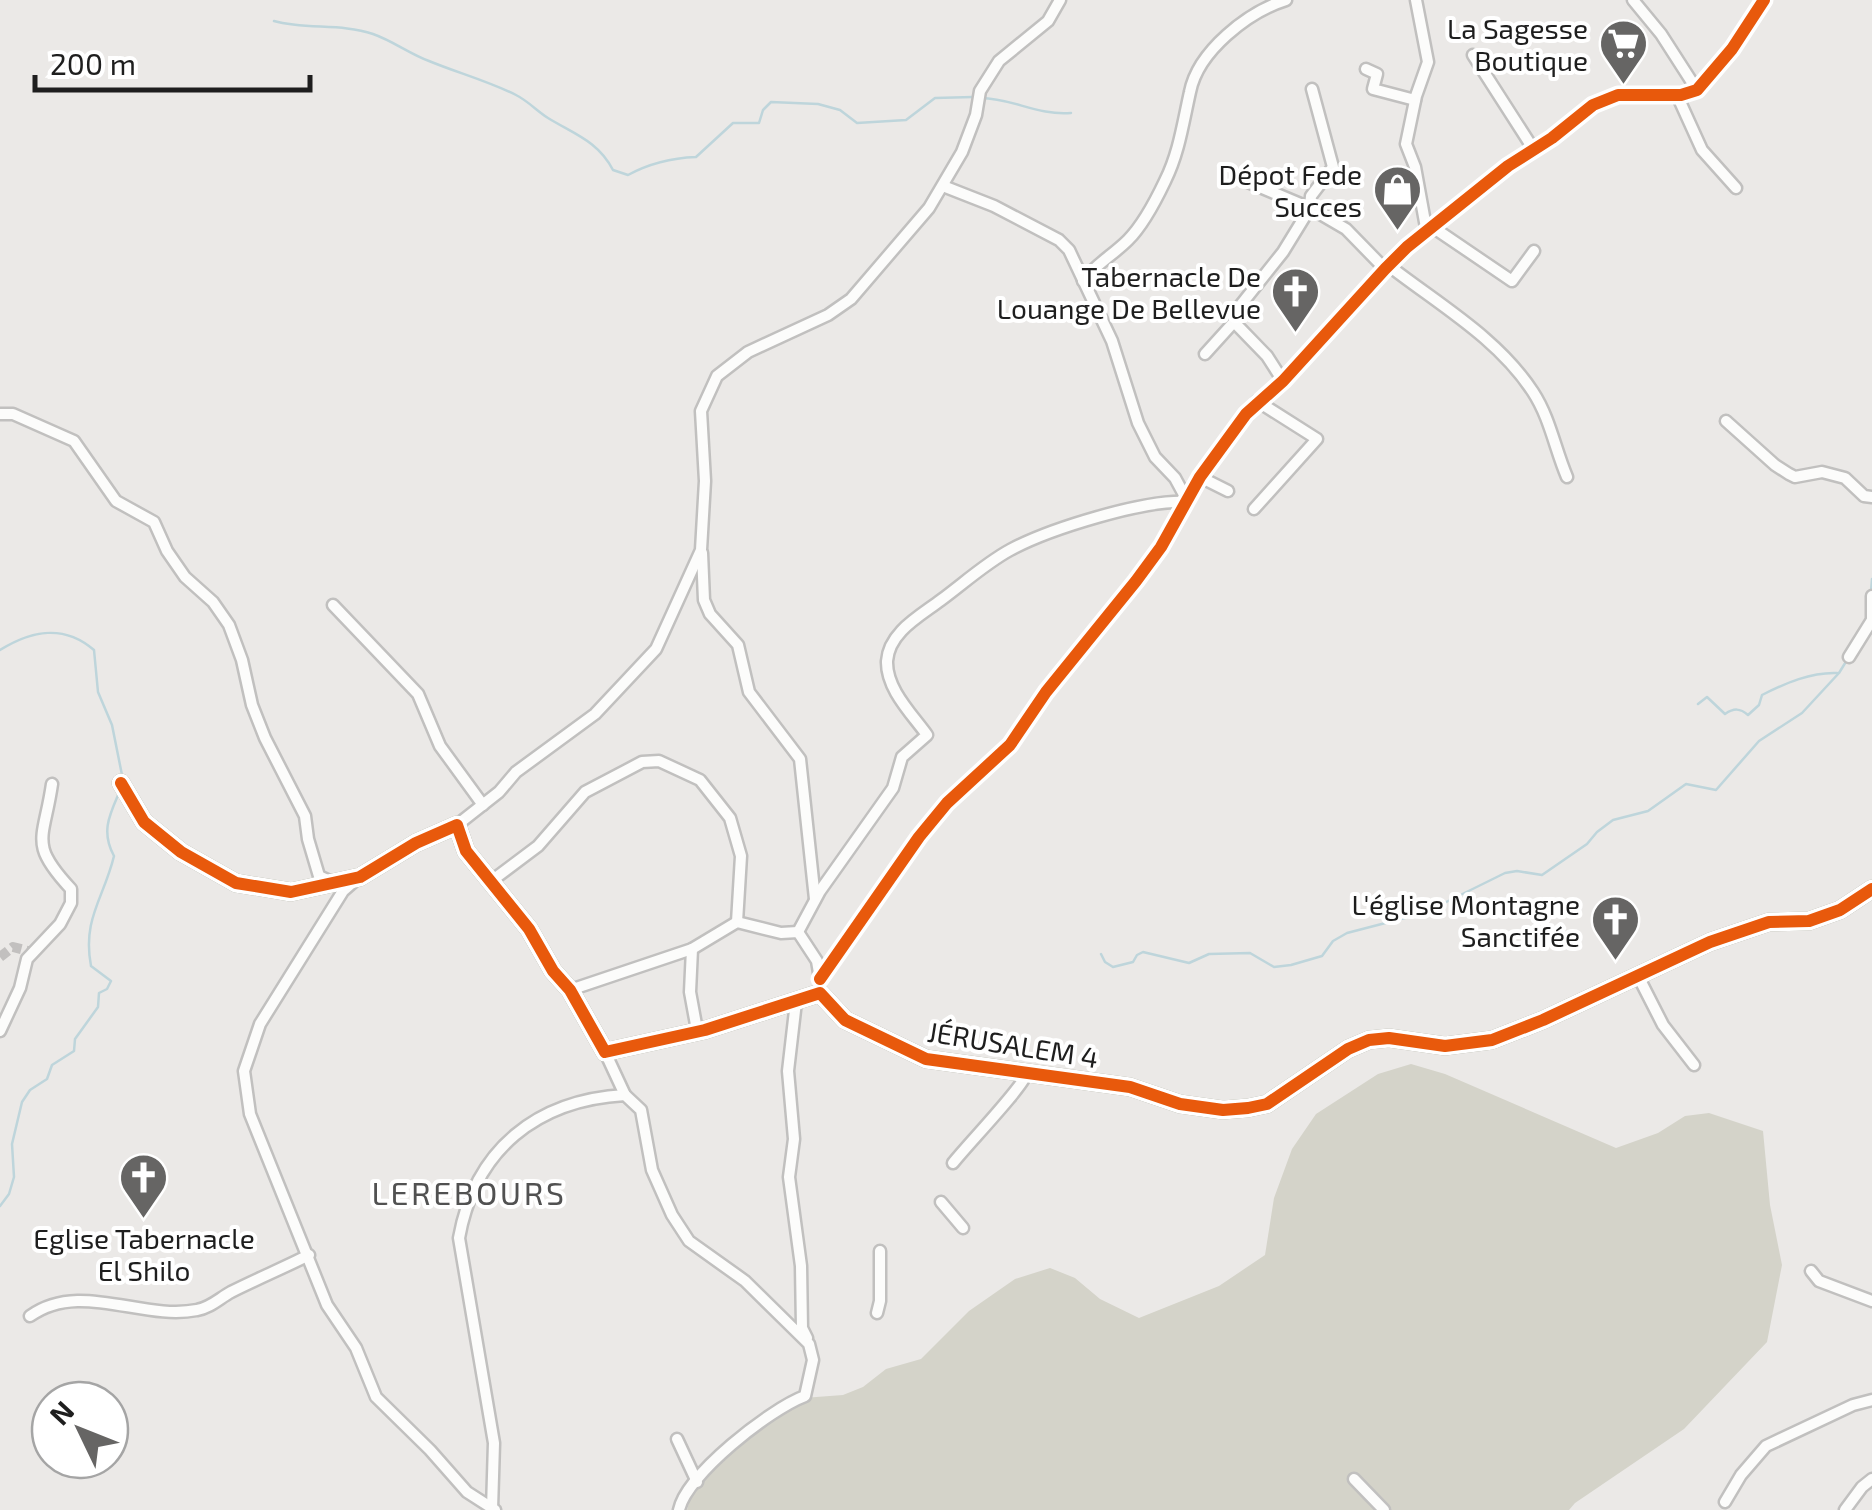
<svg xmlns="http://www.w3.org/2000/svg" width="1872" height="1510" viewBox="0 0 1872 1510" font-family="'Exo 2',sans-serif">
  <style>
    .construction { fill: #d4d3c9 }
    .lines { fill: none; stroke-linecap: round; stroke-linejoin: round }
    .stream { stroke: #bed5db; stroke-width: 2.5 }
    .street-tunnel { stroke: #c2c0bf; stroke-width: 10; stroke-dasharray: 10 5; stroke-linecap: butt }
    .street-casing { stroke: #c1c0bf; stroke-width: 15 }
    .secondary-casing { stroke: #929281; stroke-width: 19 }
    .street { stroke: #fcfcfb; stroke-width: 10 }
    .secondary { stroke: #f1f1eb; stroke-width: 14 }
    .cycleway-casing { stroke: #fff; stroke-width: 19 }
    .cycleway { stroke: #e8590c; stroke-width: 12 }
    .labels { text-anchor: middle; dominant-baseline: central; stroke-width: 8; stroke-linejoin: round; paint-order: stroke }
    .poi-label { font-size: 28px; fill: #1e1e1e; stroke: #fff; text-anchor: end }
    .street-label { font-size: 28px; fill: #1e1e1e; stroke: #fff }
    .quarter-label { font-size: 32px; letter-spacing: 2.5px; fill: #515151; stroke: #fff }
  </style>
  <rect width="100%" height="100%" fill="#ebe9e7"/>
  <path class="construction" d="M 1411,1064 L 1445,1074 L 1616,1148 L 1658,1133 L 1685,1116 L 1709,1113 L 1763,1131 L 1770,1205 L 1782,1265 L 1767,1342 L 1684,1429 L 1575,1503 L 1569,1510 L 687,1510 L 690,1499 L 722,1458 L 760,1421 L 803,1398 L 843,1395 L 863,1387 L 886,1369 L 921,1359 L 969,1311 L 1015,1279 L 1050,1268 L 1075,1278 L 1100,1299 L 1139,1318 L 1219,1286 L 1265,1255 L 1274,1198 L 1292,1149 L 1316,1114 L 1378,1074 Z"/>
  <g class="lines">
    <g class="stream">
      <path d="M 274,21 C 306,30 341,23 373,34 C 393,41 410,54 429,61 C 458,73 488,81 516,95 C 528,101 537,111 548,118 C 574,134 598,141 613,170 L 628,175 C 650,163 671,158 696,157 L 733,123 L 759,123 L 763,110 L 771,102 L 818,104 L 840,110 L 857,123 L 906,120 L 935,98 L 973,97"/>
      <path d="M 981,98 C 1012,98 1038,116 1071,113"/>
      <path d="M 1871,591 L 1872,579"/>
      <path d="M 0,650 C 32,630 64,624 94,650 L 98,692 L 112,725 L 122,775"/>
      <path d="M 1698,704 L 1707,697 L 1725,714 C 1734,708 1740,708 1748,715 L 1759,705 L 1762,695 C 1786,683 1811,672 1837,673"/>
      <path d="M 1101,954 L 1105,962 L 1113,967 L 1133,962 L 1137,955 L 1143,952 L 1189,963 L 1209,954 L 1250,953 L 1274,967 L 1291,965 L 1322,956 L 1333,941 L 1347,933 L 1424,913 L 1505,873 L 1517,871 L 1542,875 L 1587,844 L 1597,832 L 1613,820 L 1648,811 L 1686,784 L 1716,790 L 1759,741 L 1802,713 L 1839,673 L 1847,660"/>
      <path d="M 0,1206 L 9,1194 L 14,1177 L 12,1144 L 22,1102 L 30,1090 L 47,1079 L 52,1065 L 74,1051 L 75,1039 L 98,1007 L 99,993 L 107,989 L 111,981 L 91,966 C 82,919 104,898 114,856 C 101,832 109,816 119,793"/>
    </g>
    <path class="street-tunnel" d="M 0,957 L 13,947 L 32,952"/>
    <defs>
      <g id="street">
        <path d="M 1416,0 L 1428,62 L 1416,96 L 1406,144 L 1415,167 L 1427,233"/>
        <path d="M 1633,0 L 1661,34 L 1697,90"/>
        <path d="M 1473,55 L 1534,150"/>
        <path d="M 1366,69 L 1377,74 L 1373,89 L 1415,100"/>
        <path d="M 1677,95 L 1702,150 L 1736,188"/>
        <path d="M 1248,182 L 1310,208 L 1346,229 L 1385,269"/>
        <path d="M 943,186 L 994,206 L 1059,240 L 1069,250 L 1112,341 L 1138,423 L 1155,457 L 1175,478 L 1188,502"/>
        <path d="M 1434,228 L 1512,281 L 1534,251"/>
        <path d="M 1388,265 C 1438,304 1498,338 1533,392 C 1550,418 1555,449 1567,477"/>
        <path d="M 1083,281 C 1096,264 1113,255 1128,240 C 1143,225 1156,200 1165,181 C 1179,153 1183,123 1190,92 C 1198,51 1248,12 1286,0"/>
        <path d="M 1205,354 L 1234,322"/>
        <path d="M 1283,381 L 1267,356 L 1234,322 L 1236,311 L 1283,252 L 1310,208 L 1311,196 L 1333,167 L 1312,89"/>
        <path d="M 0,414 L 13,414 L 74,441 L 116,501 L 154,522 L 167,551 L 185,577 L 213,602 L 229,625 L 242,660 L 252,705 L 265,738 L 305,816 L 308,839 L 319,876 L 334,883"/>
        <path d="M 1726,421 L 1775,465 L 1789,474 L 1795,477 L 1822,472 L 1845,478 L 1864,496 L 1872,497"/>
        <path d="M 1200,477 L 1228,491"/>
        <path d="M 1254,509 L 1317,439 L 1257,401"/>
        <path d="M 702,553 L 704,600 L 710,614 L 738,645 L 749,692 L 800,759 L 815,899"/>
        <path d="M 333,605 L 418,694 L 440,746 L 483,805"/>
        <path d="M 1849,657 L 1872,620 L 1872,596"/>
        <path d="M 457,825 L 499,792 L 516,772 L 595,714 L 656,649 L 701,550 L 705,481 L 701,411 L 717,376 L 748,352 L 828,315 L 851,299 L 929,208 L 962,152 L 976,115 L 980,91 L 999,61 L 1048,21 L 1060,0"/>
        <path d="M 359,877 L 343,891 L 260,1024 L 244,1071 L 250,1114 L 327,1305 L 356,1348 L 376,1397 L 430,1450 L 467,1492 L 495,1510"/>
        <path d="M 490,882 L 538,846 L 585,792 L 642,762 L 659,761 L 700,780 L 730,818 L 741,856 L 737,922"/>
        <path d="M 798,932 L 820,891 L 893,788 L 902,757 L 927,735 C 912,714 886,689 887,661 C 889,632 920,616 941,600 C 964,583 986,563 1010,550 C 1049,529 1145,499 1188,502"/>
        <path d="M 798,932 L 817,961 L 820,979"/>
        <path d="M 692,949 L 690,992 L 697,1030"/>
        <path d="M 1638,976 L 1663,1025 L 1694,1065"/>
        <path d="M 820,979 L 919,837 L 947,803 L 1010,745 L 1046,692 L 1136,581 L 1161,547 L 1200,477 L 1246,414 L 1283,381 L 1385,269 L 1407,247 L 1508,166 L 1552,138 L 1593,105 L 1618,95 L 1681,95 L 1697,90 L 1732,49 L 1764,0"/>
        <path d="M 570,990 L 692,949 L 737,922 L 781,933 L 798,932"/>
        <path d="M 796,1002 L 788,1071 L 794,1139 L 789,1177 L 801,1266 L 802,1328 L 807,1338"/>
        <path d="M 0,1031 L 20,988 L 27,959 L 60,924 L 71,903 L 71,889 C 28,843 44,840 52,784"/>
        <path d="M 605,1052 L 625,1095"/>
        <path d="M 953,1163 C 968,1144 1023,1087 1027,1073"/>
        <path d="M 941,1202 L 963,1228"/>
        <path d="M 1811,1271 L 1819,1281 L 1872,1301"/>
        <path d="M 877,1313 L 880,1301 L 880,1251"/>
        <path d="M 30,1316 C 80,1280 142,1321 197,1310 C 210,1308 220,1298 231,1292 C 257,1279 283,1268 309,1255"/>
        <path d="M 677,1439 L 697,1482"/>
        <path d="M 1354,1479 L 1384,1510"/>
        <path d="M 1725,1502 L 1741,1475 L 1766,1446 L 1853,1405 L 1872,1400"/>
        <path d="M 492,1509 L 494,1443 L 459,1238 C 475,1149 537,1100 625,1095 L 641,1110 L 652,1170 L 672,1215 L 689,1241 L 745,1281 L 809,1344 L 813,1360 L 805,1396 C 770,1409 686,1475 679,1510"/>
        <path d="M 1845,1510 L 1862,1487 L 1872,1479"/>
      </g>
      <path id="secondary" d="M 121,783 L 144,822 L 181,852 L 236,883 L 291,892 L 360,877 L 416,843 L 457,825 L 466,851 L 529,929 L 553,971 L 570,990 L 605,1052 L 705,1030 L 820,993 L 845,1020 L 926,1059 L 1130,1087 L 1180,1104 L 1223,1110 L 1248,1108 L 1267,1104 L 1348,1049 L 1369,1040 L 1389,1038 L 1445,1046 L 1492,1040 L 1543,1020 L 1710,942 L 1769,922 L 1809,921 L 1840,910 L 1872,889"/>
    </defs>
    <use href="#street" class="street-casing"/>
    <use href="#secondary" class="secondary-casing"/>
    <use href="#street" class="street"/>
    <use href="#secondary" class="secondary"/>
    <defs>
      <g id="cycleway">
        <path d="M 121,783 L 144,822 L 181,852 L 236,883 L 291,892 L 360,877 L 416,843 L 457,825 L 466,851 L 529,929 L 553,971 L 570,990 L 605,1052 L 705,1030 L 820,993 L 845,1020 L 926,1059 L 1130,1087 L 1180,1104 L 1223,1110 L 1248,1108 L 1267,1104 L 1348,1049 L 1369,1040 L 1389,1038 L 1445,1046 L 1492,1040 L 1543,1020 L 1710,942 L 1769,922 L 1809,921 L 1840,910 L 1872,889"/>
        <path d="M 820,979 L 919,837 L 947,803 L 1010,745 L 1046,692 L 1136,581 L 1161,547 L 1200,477 L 1246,414 L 1283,381 L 1385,269 L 1407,247 L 1508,166 L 1552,138 L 1593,105 L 1618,95 L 1681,95 L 1697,90 L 1732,49 L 1764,0"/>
      </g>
    </defs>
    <use href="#cycleway" class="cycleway-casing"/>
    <use href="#cycleway" class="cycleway"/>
  </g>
  <defs>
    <symbol id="supermarket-pin" viewBox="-11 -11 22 30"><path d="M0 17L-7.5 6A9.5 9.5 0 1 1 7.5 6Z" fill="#666564" stroke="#fff"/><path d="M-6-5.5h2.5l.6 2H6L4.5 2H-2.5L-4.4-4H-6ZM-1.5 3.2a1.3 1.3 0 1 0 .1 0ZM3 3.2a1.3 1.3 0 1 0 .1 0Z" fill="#fff"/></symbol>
    <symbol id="shop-pin" viewBox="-11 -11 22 30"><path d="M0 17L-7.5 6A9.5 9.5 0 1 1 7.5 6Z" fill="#666564" stroke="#fff"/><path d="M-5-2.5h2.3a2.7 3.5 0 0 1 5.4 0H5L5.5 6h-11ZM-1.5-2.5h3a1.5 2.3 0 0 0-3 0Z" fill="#fff"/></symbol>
    <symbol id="church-pin" viewBox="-11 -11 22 30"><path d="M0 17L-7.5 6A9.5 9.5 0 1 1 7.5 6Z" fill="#666564" stroke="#fff"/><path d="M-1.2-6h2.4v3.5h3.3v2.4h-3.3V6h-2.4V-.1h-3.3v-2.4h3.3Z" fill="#fff"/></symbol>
  </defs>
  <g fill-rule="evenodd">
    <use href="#supermarket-pin" x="1596" y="16" width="55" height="75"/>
    <use href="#shop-pin" x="1370" y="162" width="55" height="75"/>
    <use href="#church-pin" x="1268" y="264" width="55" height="75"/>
    <use href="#church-pin" x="1588" y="892" width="55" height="75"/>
    <use href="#church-pin" x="116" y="1150" width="55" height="75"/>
  </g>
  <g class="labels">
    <g class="poi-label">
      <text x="1588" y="28">La Sagesse<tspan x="1588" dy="32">Boutique</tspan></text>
      <text x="1362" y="174">Dépot Fede<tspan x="1362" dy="32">Succes</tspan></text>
      <text x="1261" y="276">Tabernacle De<tspan x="1261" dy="32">Louange De Bellevue</tspan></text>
      <text x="1580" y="904">L'église Montagne<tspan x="1580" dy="32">Sanctifée</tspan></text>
      <text x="144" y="1238" text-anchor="middle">Eglise Tabernacle<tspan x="144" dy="32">El Shilo</tspan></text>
    </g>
    <g class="street-label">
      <text transform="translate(1013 1044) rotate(9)">JÉRUSALEM 4</text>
    </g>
    <g class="quarter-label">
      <text x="469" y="1192">LEREBOURS</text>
    </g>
  </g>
  <g transform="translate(80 1430) rotate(313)"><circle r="48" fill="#ffffff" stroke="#a5a5a5" stroke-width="2.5"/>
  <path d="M0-8L18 38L0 25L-18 38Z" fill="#666564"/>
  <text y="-15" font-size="28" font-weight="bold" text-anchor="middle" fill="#1e1e1e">N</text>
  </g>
  <path d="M35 75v15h275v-15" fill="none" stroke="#1e1e1e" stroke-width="5"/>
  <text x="50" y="75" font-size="30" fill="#1e1e1e" stroke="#ffffff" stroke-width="8" paint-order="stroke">200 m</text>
</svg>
